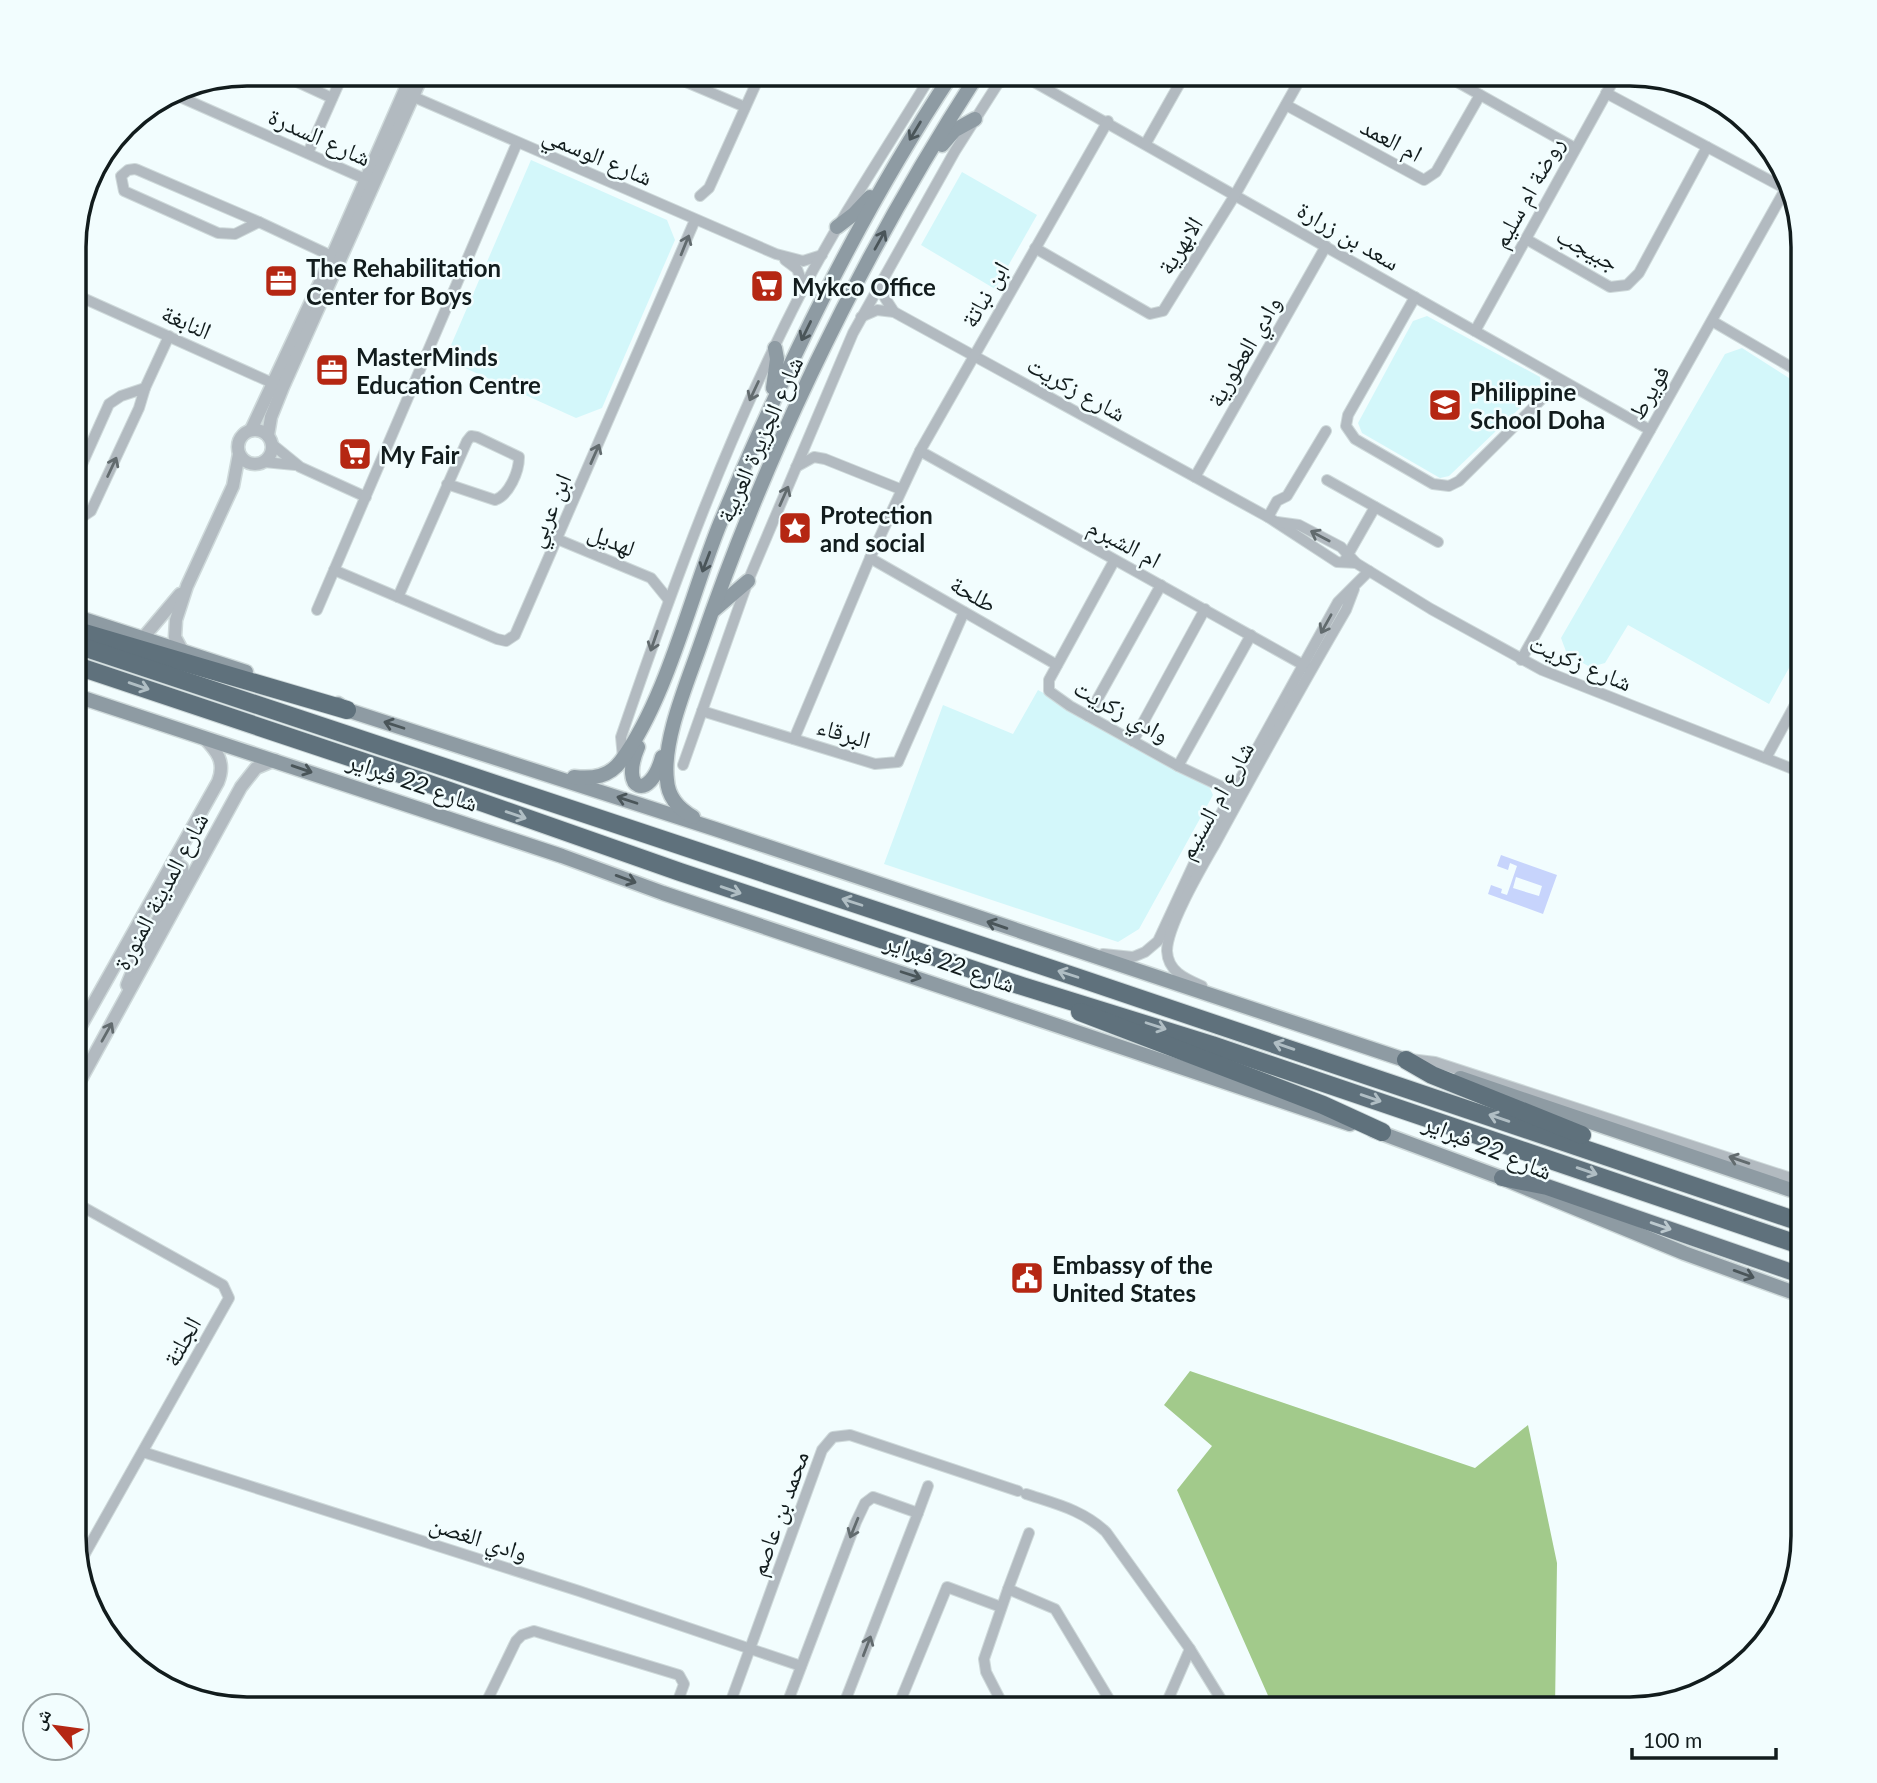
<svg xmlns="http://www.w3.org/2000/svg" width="1877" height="1783" viewBox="0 0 1877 1783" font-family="Lato,'Noto Naskh Arabic',sans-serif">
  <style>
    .built { fill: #d3f7fa }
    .forest { fill: #a2ca8b }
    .water { fill: #c7d4fc; fill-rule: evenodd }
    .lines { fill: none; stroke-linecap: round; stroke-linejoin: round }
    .minor-casing { stroke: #ced9da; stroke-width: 12 }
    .tertiary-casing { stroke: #ced9da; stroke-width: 15 }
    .secondary-casing { stroke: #ced9da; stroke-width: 17 }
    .trunk-casing { stroke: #ced9da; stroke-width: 18 }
    .motorway-casing { stroke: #ced9da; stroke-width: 20 }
    .minor { stroke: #b2bac0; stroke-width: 10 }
    .tertiary { stroke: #b2bac0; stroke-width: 12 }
    .secondary { stroke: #8e9ba3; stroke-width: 14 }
    .trunk { stroke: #6a7a85; stroke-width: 16 }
    .motorway { stroke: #5f717c; stroke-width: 18 }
    .oneway { stroke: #4a5559 }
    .oneway2 { stroke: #626b6e }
    .oneway3 { stroke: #b0bec4 }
    .oneway4 { stroke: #bcc9ce }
    .labels { text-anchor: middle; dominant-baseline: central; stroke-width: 5; stroke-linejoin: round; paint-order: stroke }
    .street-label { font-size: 24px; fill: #121c1d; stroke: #f2fdfe }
    .poi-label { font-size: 24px; font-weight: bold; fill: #121c1d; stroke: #f2fdfe; text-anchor: start }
    .rim { fill: none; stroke: #121c1d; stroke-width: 3.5 }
  </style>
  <rect width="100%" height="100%" fill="#f2fdfe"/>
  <g class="built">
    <path d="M 531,160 L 667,220 L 675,240 L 602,408 L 576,418 L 445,359 Z"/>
    <path d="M 962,172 L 1037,215 L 995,289 L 921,245 Z"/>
    <path d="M 1427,316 L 1540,377 L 1541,388 L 1449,476 L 1440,478 L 1362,433 L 1358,423 L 1413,321 Z"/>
    <path d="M 1742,348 L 1803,387 L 1803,643 L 1769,704 L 1628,625 L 1605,663 L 1590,667 L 1567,654 L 1561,638 L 1725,354 Z"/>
    <path d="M 1038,690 L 1207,782 L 1213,795 L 1139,929 L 1118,942 L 884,864 L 943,705 L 1013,734 Z"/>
  </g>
  <path class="forest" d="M 1190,1371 L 1475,1468 L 1528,1425 L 1557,1563 L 1555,1709 L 1274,1709 L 1177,1490 L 1212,1446 L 1164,1405 Z"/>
  <path class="water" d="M 1501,855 L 1557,875 L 1543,914 L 1488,894 L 1491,885 L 1502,889 L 1501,893 L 1507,895 L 1517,866 L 1510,863 L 1508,870 L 1497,866 ZM 1516,877 L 1542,886 L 1539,896 L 1513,888 Z"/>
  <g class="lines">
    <defs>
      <g id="minor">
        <path d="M 280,74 L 332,98"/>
        <path d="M 667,74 L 745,107"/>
        <path d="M 1443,74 L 1575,148"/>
        <path d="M 999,83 L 1011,78 L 1027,78 L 1650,430"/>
        <path d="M 171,93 L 372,182"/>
        <path d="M 1606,93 L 1786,189"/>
        <path d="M 407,94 L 776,254 L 803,261 L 822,255"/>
        <path d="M 1286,105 L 1424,180 L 1436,172 L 1480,95"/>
        <path d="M 1146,143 L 1185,74"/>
        <path d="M 308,153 L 343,74"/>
        <path d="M 135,169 L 138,170 L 259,222 L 235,234 L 218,233 L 124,191 L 121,176 L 128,170 Z"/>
        <path d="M 700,196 L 709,188 L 759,77"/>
        <path d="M 259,222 L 338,259"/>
        <path d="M 1526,239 L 1610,287 L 1627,285 L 1639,273 L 1707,147"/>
        <path d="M 1035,248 L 1150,314 L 1163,311 L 1235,195 L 1303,74"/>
        <path d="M 785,260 L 797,269 L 804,287"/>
        <path d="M 880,282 L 885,298 L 894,312"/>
        <path d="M 74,294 L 279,386"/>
        <path d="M 1415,297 L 1348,415 L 1346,426 L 1355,439 L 1433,484 L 1449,486 L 1459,481 L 1560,381"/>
        <path d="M 861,317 L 877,310 L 894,312 L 1268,517 L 1337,562 L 1356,563"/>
        <path d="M 1712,321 L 1803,374"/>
        <path d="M 1475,331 L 1617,74"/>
        <path d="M 145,388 L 169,336"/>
        <path d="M 273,445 L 300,467 L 366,497"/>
        <path d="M 920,451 L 1307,667"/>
        <path d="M 264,462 L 295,465"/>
        <path d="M 796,467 L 814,457 L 825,459 L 900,489"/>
        <path d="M 1195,477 L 1326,246"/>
        <path d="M 1327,480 L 1438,542"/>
        <path d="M 74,516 L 82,517 L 91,511 L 139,408 L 145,388 L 121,396 L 109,404 L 74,482"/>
        <path d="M 1268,517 L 1277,501 L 1287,496 L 1326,431"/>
        <path d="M 1277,522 L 1299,525 L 1341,547 L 1356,563 L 1431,609 L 1542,670 L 1803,773"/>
        <path d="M 557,539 L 651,578 L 668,599"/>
        <path d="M 870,558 L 1057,665"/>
        <path d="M 1346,558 L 1375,507"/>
        <path d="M 1114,561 L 1049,680 L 1049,691 L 1070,706 L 1178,766 L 1233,792"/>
        <path d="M 334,570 L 497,639 L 506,641 L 515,635 L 695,220"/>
        <path d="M 398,597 L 467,441 L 471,436 L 477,437 L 519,457 C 519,472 509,495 495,500 L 447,484"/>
        <path d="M 317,610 L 517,143"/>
        <path d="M 1521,660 L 1790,181"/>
        <path d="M 702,711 L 875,764 L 898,762 L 964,612"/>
        <path d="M 1088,716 L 1161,585"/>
        <path d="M 794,739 L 870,558 L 920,451 L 1108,121"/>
        <path d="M 1133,741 L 1205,609"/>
        <path d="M 623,758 L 621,737 C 674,582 729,432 804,287 C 843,213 889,145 932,74"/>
        <path d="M 1766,758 L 1803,690"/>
        <path d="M 683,765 L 748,581 L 853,333 L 955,151 L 1004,74"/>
        <path d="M 1178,766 L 1251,635"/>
        <path d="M 1103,954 L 1133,957 L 1145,952 L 1158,941 L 1197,857 L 1338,602 L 1369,571"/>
        <path d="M 1202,986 C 1186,979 1168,972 1167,951 C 1167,926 1202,867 1215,844 C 1258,765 1301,687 1346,610 L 1354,589"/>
        <path d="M 1410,1059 L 1435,1062 L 1803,1182"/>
        <path d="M 74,1202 L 223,1285 L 229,1298 L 78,1566"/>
        <path d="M 143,1452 L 579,1591 L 801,1666"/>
        <path d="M 1026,1494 C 1056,1504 1083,1510 1106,1532 L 1190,1649 L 1227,1709"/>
        <path d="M 918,1513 L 928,1486"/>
        <path d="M 1008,1589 L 1029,1533"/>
        <path d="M 483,1709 L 516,1641 L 522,1635 L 534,1631 L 679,1675 L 684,1684 L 675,1709"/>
        <path d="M 576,1709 L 584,1709"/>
        <path d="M 728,1709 L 822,1450 L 833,1437 L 850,1435 L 1018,1491"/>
        <path d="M 785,1709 L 856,1522 L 865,1503 L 873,1497 L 918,1513 L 842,1709"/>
        <path d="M 897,1709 L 947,1587 L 1001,1607"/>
        <path d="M 1005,1709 L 986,1672 L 984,1659 L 1008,1589 L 1055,1609 L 1115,1709"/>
        <path d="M 1164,1709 L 1190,1649"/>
      </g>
      <g id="tertiary">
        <circle cx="255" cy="447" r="17"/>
        <path d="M 251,430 L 330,261 L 412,74"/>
        <path d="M 268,435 L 271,417 L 283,387 L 423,74"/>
        <path d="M 142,639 L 180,594"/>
        <path d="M 183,652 L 175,637 L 176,620 L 187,586 L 233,486 L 239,454"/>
        <path d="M 127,985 L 140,953 L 183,874 L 182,867 L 174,862"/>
        <path d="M 74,1038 L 218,782 C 226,762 217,751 203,737"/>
        <path d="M 74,1092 L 241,787 L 256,768 L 275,760"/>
      </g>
      <g id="secondary">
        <path d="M 942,145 L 955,130 L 975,119"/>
        <path d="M 837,227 L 854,214 L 870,197"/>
        <path d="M 773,388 L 777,359 L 775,348"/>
        <path d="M 714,610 L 748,581"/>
        <path d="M 74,616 L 246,672"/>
        <path d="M 74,695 L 562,856 L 663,893 L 1350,1124"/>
        <path d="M 338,704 L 347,710 L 715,829 L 1414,1063"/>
        <path d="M 638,747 C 619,791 650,802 662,757"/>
        <path d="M 574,777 C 593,779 609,777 621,761 C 667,699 691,594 721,521 C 786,366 859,214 952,74"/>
        <path d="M 693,817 C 679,809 668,797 667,780 C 662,740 688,681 701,643 C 770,443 864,251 978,74"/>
        <path d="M 1460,1078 L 1803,1194"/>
        <path d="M 1373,1130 L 1502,1178 L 1684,1253 L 1803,1296"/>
      </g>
      <path id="trunk" d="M 1502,1178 L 1547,1187 L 1803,1276"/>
      <g id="motorway">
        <path d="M 74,630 L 347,710"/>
        <path d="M 74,644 L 1076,977 L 1803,1223"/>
        <path d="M 74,665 L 421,781 L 680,872 L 1022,986 L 1212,1045 L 1803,1246"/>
        <path d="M 1080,1012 L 1323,1105 L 1382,1132"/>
        <path d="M 1406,1060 L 1432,1075 L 1582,1135"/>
      </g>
    </defs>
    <use href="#minor" class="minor-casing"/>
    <use href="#tertiary" class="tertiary-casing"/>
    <use href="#secondary" class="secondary-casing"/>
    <use href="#trunk" class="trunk-casing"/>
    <use href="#motorway" class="motorway-casing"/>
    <use href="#minor" class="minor"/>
    <use href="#tertiary" class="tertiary"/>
    <use href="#secondary" class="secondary"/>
    <use href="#trunk" class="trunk"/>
    <use href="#motorway" class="motorway"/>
  </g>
  <defs><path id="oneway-shaft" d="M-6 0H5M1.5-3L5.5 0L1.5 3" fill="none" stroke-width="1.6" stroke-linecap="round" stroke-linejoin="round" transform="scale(1.75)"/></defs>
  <g class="oneway">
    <use href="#oneway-shaft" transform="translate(915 131) rotate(121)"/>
    <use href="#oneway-shaft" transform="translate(880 240) rotate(-61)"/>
    <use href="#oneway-shaft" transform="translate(806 331) rotate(116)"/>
    <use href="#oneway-shaft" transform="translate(706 562) rotate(111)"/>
    <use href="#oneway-shaft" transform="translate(394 725) rotate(-162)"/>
    <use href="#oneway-shaft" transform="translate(302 769) rotate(19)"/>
    <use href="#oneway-shaft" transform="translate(627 800) rotate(-162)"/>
    <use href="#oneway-shaft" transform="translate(626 879) rotate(20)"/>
    <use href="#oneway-shaft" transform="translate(997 925) rotate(-161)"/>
    <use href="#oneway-shaft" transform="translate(911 975) rotate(18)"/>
    <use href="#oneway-shaft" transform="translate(1744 1274) rotate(20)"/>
  </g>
  <g class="oneway2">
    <use href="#oneway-shaft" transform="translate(685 245) rotate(-68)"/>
    <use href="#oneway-shaft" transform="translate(754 391) rotate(115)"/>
    <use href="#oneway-shaft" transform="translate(595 454) rotate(-66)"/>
    <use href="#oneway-shaft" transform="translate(112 467) rotate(-65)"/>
    <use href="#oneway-shaft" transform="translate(784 496) rotate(-66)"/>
    <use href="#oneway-shaft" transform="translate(1320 536) rotate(-152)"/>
    <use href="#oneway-shaft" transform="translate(1326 624) rotate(119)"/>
    <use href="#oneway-shaft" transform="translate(654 641) rotate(109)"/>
    <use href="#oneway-shaft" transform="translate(107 1032) rotate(-61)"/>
    <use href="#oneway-shaft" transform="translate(1739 1160) rotate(-161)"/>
    <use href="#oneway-shaft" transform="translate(854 1528) rotate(112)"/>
    <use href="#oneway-shaft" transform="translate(867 1646) rotate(-69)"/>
  </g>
  <g class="oneway3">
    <use href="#oneway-shaft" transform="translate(139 686) rotate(19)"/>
    <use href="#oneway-shaft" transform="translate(516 815) rotate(19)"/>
    <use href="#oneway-shaft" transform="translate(731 890) rotate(19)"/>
    <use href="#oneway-shaft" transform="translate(852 902) rotate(-162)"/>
    <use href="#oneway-shaft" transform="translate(1068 974) rotate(-162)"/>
    <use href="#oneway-shaft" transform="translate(1156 1026) rotate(18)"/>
    <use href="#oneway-shaft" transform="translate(1284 1046) rotate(-161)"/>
    <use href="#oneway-shaft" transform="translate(1371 1098) rotate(19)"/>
    <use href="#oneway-shaft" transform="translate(1499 1118) rotate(-161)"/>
    <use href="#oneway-shaft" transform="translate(1587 1171) rotate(19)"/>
  </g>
  <use class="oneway4" href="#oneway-shaft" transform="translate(1661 1226) rotate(19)"/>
  <defs>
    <symbol id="office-square" viewBox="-11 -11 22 22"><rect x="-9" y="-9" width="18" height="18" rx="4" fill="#b52713" stroke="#f2fdfe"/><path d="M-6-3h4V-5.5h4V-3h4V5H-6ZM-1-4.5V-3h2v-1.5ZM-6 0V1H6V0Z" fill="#fff"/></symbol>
    <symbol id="supermarket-square" viewBox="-11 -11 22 22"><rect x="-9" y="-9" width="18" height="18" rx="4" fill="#b52713" stroke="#f2fdfe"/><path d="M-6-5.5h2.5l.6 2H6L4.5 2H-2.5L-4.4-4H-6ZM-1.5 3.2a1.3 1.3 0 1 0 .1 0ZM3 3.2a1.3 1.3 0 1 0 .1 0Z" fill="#fff"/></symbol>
    <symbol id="school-square" viewBox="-11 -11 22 22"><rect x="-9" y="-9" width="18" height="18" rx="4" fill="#b52713" stroke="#f2fdfe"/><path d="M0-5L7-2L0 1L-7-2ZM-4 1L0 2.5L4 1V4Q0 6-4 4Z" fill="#fff"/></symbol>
    <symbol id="sight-square" viewBox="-11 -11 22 22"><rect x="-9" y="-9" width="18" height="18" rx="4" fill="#b52713" stroke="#f2fdfe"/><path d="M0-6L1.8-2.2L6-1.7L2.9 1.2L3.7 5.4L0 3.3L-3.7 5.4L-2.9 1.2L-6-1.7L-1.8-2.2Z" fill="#fff"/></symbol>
    <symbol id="civic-square" viewBox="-11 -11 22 22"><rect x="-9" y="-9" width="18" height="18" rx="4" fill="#b52713" stroke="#f2fdfe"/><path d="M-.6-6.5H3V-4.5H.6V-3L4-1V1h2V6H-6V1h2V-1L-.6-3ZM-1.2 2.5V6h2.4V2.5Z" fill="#fff"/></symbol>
  </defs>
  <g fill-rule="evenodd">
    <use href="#office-square" x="262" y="262" width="38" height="38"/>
    <use href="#supermarket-square" x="748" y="267" width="38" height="38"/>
    <use href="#office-square" x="313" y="351" width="38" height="38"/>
    <use href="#school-square" x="1426" y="386" width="38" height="38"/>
    <use href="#supermarket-square" x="336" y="435" width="38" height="38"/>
    <use href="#sight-square" x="776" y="509" width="38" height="38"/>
    <use href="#civic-square" x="1008" y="1259" width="38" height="38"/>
  </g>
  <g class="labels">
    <g class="street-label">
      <text transform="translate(320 136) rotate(24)">شارع السدرة</text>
      <text transform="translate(1392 139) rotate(28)">ام العمد</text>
      <text transform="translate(598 155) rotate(23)">شارع الوسمي</text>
      <text transform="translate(1527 192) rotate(-61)">روضة ام سليم</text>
      <text transform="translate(1349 235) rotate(30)">سعد بن زرارة</text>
      <text transform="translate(1179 245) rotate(-58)">الابهرية</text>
      <text transform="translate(1588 248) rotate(28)">جبيجب</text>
      <text transform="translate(984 294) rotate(-60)">ابن نباتة</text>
      <text transform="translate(187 321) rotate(24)">النابغة</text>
      <text transform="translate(1243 351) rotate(-60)">وادي العطورية</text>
      <text transform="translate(1077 388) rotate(29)">شارع زكريت</text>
      <text transform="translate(1648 392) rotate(-60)">فويرط</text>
      <text transform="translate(759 439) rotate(-66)">شارع الجزيرة العربية</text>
      <text transform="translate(548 510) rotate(-67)">ابن عربي</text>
      <text transform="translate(612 539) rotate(23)">لهديل</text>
      <text transform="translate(1125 542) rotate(28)">ام الشبرم</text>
      <text transform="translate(974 593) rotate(30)">طلحة</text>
      <text transform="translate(1581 662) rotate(23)">شارع زكريت</text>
      <text transform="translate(1122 710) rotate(29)">وادي زكريت</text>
      <text transform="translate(844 732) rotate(17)">البرقاء</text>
      <text transform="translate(413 781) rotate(19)">شارع 22 فبراير</text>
      <text transform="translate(1215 800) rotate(-61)">شارع ام السنيم</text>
      <text transform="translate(160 891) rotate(-62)">شارع المدينة المنورة</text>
      <text transform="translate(950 962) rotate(19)">شارع 22 فبراير</text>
      <text transform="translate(1488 1146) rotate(22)">شارع 22 فبراير</text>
      <text transform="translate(181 1341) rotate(-61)">الجلتة</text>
      <text transform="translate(778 1513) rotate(-70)">محمد بن عاصم</text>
      <text transform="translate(479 1537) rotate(18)">وادي الغصن</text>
    </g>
    <g class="poi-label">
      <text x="306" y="267">The Rehabilitation<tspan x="306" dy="28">Center for Boys</tspan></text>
      <text x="792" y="286">Mykco Office</text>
      <text x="356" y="356">MasterMinds<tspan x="356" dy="28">Education Centre</tspan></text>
      <text x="1470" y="391">Philippine<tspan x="1470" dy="28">School Doha</tspan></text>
      <text x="380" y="454">My Fair</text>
      <text x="820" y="514">Protection<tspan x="820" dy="28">and social</tspan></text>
      <text x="1052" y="1264">Embassy of the<tspan x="1052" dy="28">United States</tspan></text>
    </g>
  </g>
  <path d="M0 0H1877V1783H0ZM247 86H1630A161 161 0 0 1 1791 247V1536A161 161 0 0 1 1630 1697H247A161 161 0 0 1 86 1536V247A161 161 0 0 1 247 86Z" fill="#f2fdfe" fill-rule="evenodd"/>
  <path class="rim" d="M247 86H1630A161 161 0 0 1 1791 247V1536A161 161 0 0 1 1630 1697H247A161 161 0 0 1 86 1536V247A161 161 0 0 1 247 86Z"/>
  <g transform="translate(56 1727) rotate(299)"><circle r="33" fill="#f2fdfe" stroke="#98a3a4" stroke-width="2"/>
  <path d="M0-5L12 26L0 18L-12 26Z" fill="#b52713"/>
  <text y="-10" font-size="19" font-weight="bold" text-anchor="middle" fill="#121c1d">ش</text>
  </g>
  <path d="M1632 1748v10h144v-10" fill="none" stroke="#121c1d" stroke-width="3.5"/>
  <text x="1643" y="1748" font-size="21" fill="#121c1d" stroke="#f2fdfe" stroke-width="5" paint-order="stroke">100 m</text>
</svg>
